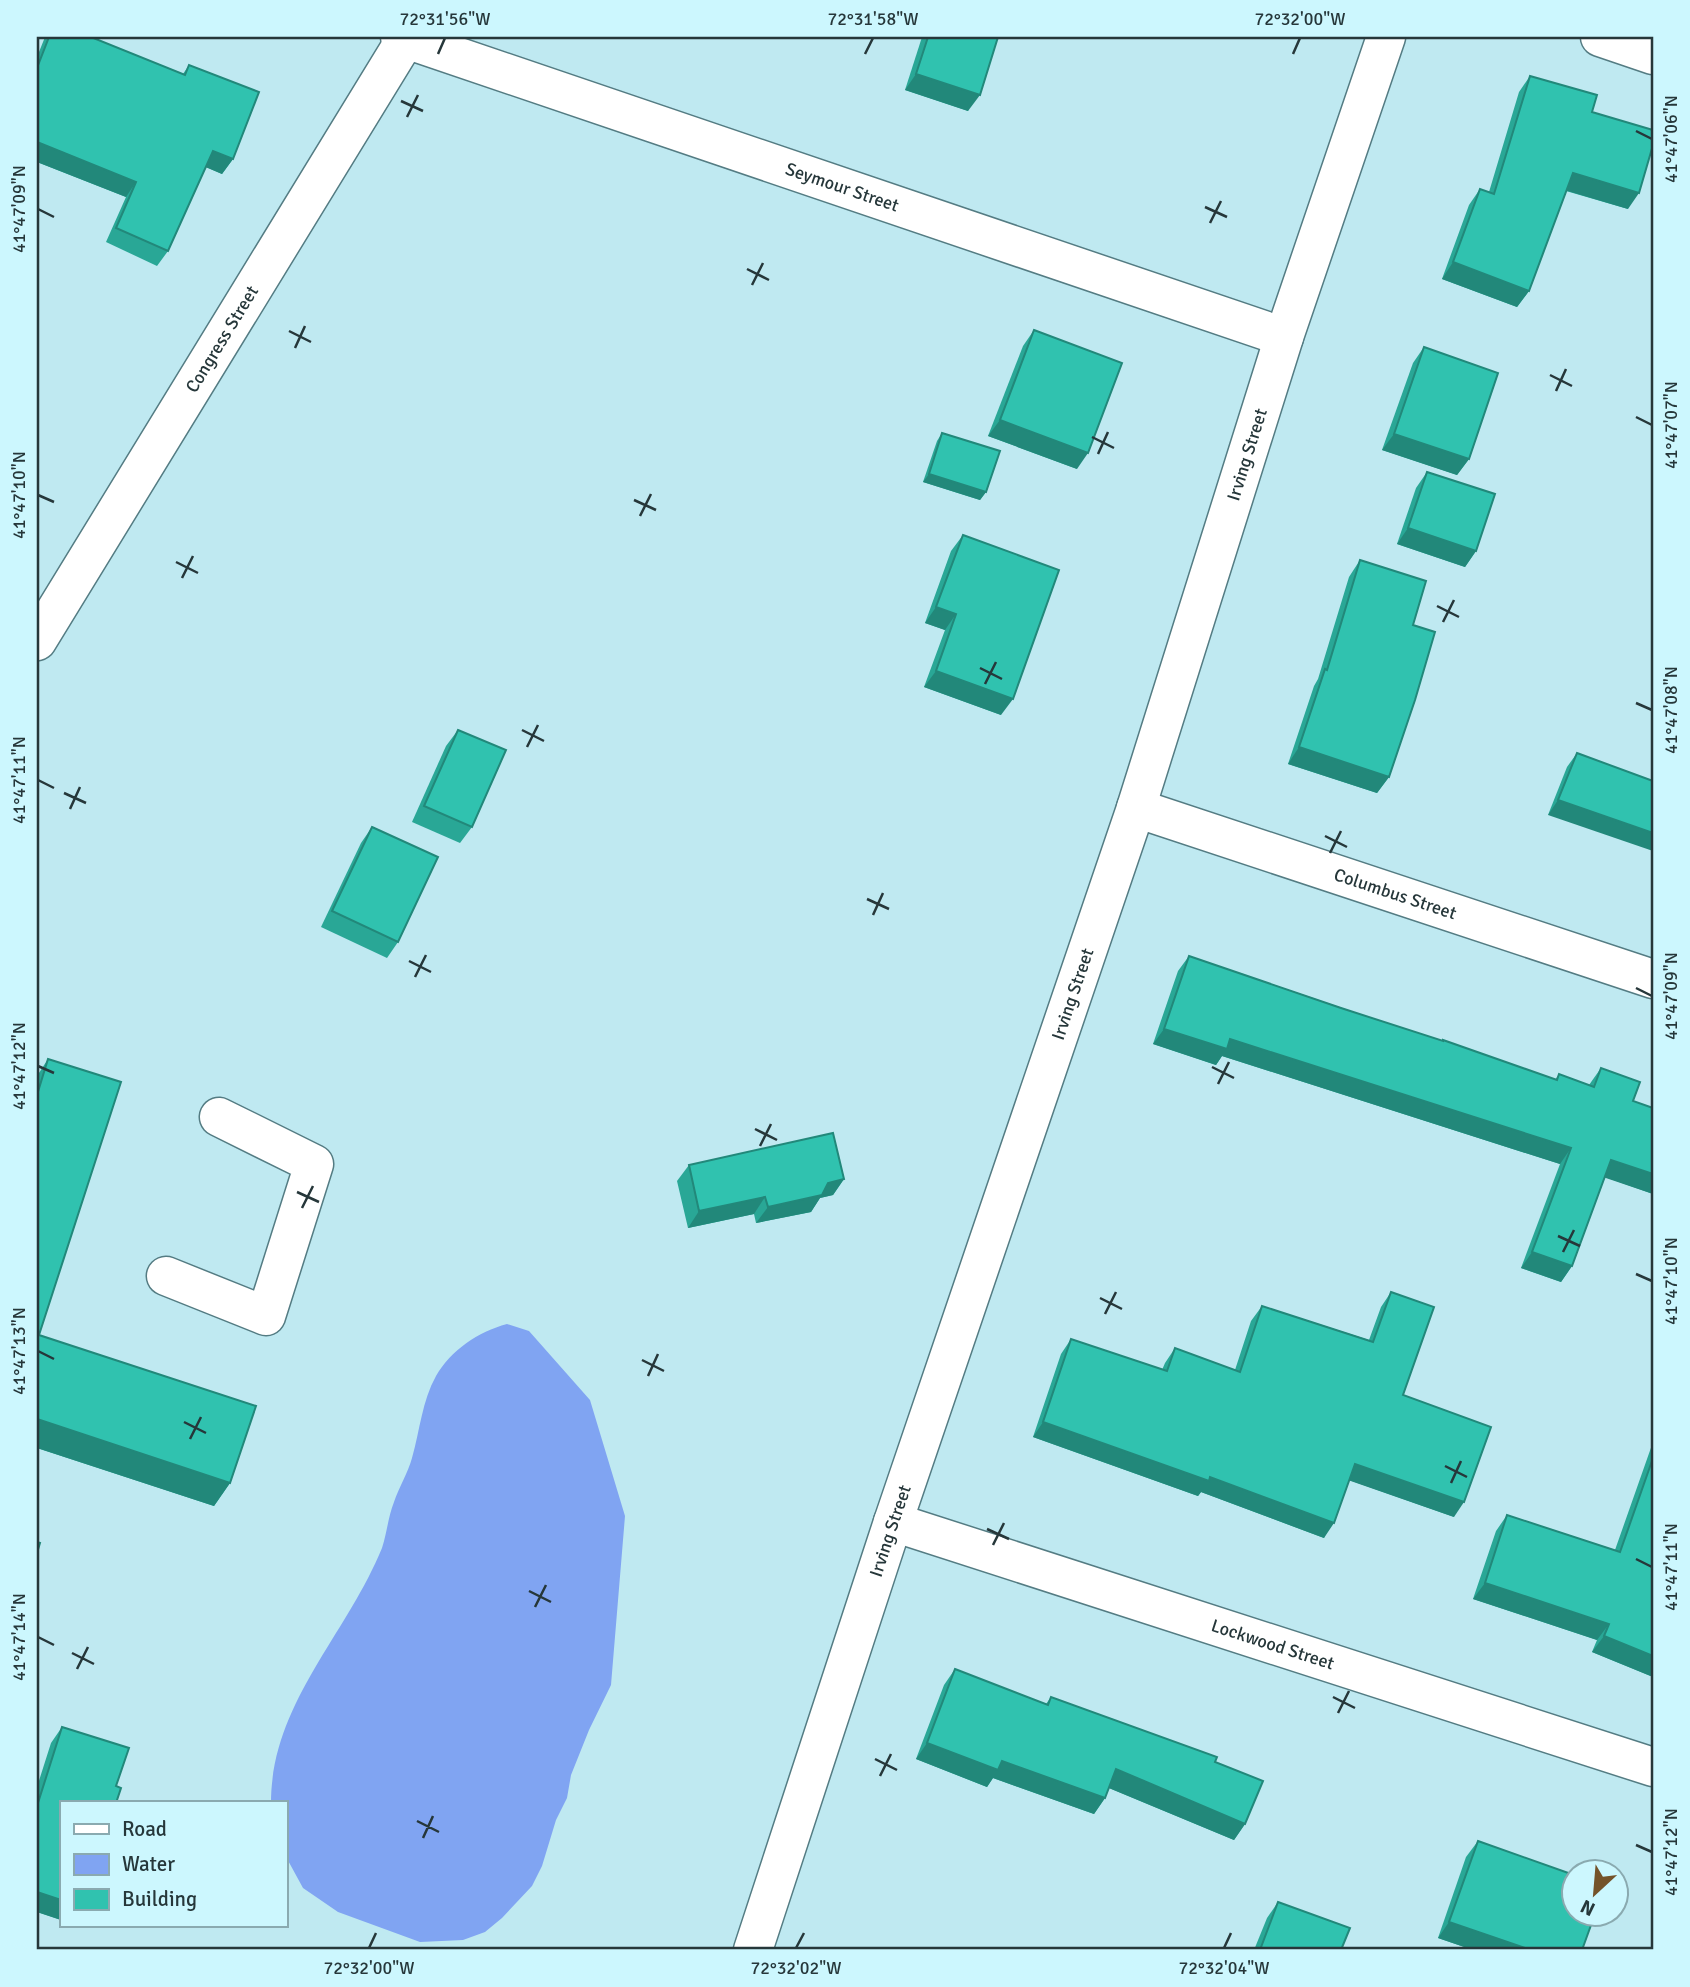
<svg xmlns="http://www.w3.org/2000/svg" width="1690" height="1987" viewBox="0 0 1690 1987" font-family="Signika,sans-serif">
  <style>
    .water { fill: #80a4f2 }
    .lines { fill: none; stroke-linecap: round; stroke-linejoin: round }
    .minor-casing { stroke: #547c83; stroke-width: 41 }
    .minor { stroke: #fff; stroke-width: 38 }
    .wall { fill: #29a796 }
    .shaded-wall { fill: #22887a }
    .building { fill: #30c2af; stroke: #22887a; stroke-width: 2 }
    .ticks { fill: none; stroke: #26373a; stroke-width: 2.5 }
    .labels { text-anchor: middle; dominant-baseline: central; stroke-width: 5; stroke-linejoin: round; paint-order: stroke }
    .street-label { font-size: 18px; fill: #26373a; stroke: #ccf7fe }
    .neatline { fill: none; stroke: #26373a; stroke-width: 2.5 }
    .ticks-label { font-size: 18px; text-anchor: middle; fill: #26373a }
  </style>
  <rect width="100%" height="100%" fill="#bfe9f1"/>
  <path class="water" d="M 507,1324 L 529,1331 L 590,1400 L 625,1516 L 611,1685 L 589,1730 L 571,1775 L 567,1798 L 556,1820 L 542,1866 L 532,1886 L 502,1918 L 485,1932 L 463,1940 L 420,1942 L 338,1912 L 303,1888 L 285,1855 L 285,1803 L 271,1803 C 271,1704 346,1636 382,1548 C 387,1533 388,1517 394,1502 C 399,1487 408,1473 412,1458 C 420,1430 422,1401 436,1376 C 451,1350 478,1332 507,1324 Z"/>
  <g class="lines">
    <defs>
      <g id="minor">
        <path id="s1" d="M 400,37 L 1284,337"/>
        <path d="M 1600,37 L 1653,55"/>
        <path id="s2" d="M 37,641 L 407,37"/>
        <path id="s3" d="M 1136,808 L 1653,979"/>
        <path d="M 166,1276 L 266,1316 L 314,1164 L 219,1117"/>
        <path id="s4" d="M 893,1522 L 1653,1767"/>
        <path id="s5" d="M 753,1950 L 893,1522 L 1136,808 L 1284,337 L 1386,37"/>
      </g>
    </defs>
    <use href="#minor" class="minor-casing"/>
    <use href="#minor" class="minor"/>
  </g>
  <g class="wall">
    <path d="M 45,37 L 91,37 L 183,74 L 189,65 L 233,159 L 222,174 L 206,167 L 168,251 L 157,266 L 106,242 L 126,197 L 37,162 L 37,57 Z"/>
    <path d="M 922,37 L 998,37 L 968,111 L 905,90 Z"/>
    <path d="M 1530,76 L 1592,112 L 1628,209 L 1566,191 L 1529,291 L 1517,307 L 1442,279 L 1469,205 L 1480,189 L 1489,192 L 1519,92 Z"/>
    <path d="M 1034,330 L 1077,469 L 988,436 L 1023,346 Z"/>
    <path d="M 1424,347 L 1469,459 L 1457,475 L 1382,450 L 1413,363 Z"/>
    <path d="M 942,433 L 986,492 L 980,500 L 923,482 L 937,441 Z"/>
    <path d="M 1427,472 L 1476,551 L 1465,567 L 1397,544 L 1416,488 Z"/>
    <path d="M 963,535 L 1001,715 L 924,687 L 945,630 L 925,623 L 951,551 Z"/>
    <path d="M 1360,560 L 1413,625 L 1389,777 L 1377,793 L 1288,764 L 1314,686 L 1318,679 L 1349,577 Z"/>
    <path d="M 458,730 L 472,827 L 460,843 L 412,822 L 446,746 Z"/>
    <path d="M 1577,753 L 1653,781 L 1548,815 L 1567,767 Z"/>
    <path d="M 372,827 L 398,942 L 387,958 L 321,927 L 361,843 Z"/>
    <path d="M 1189,956 L 1555,1080 L 1559,1074 L 1589,1085 L 1601,1068 L 1633,1101 L 1653,1108 L 1653,1194 L 1605,1177 L 1572,1266 L 1561,1282 L 1521,1268 L 1560,1164 L 1222,1056 L 1216,1065 L 1153,1044 L 1178,971 Z"/>
    <path d="M 48,1059 L 39,1335 L 230,1483 L 214,1506 L 37,1448 L 37,1076 Z"/>
    <path d="M 689,1165 L 844,1179 L 833,1195 L 820,1198 L 811,1212 L 756,1223 L 754,1214 L 688,1228 L 677,1181 Z"/>
    <path d="M 1391,1292 L 1403,1395 L 1454,1517 L 1349,1480 L 1324,1538 L 1201,1492 L 1198,1496 L 1033,1437 L 1061,1354 L 1071,1339 L 1162,1370 L 1165,1363 L 1175,1348 L 1235,1370 L 1251,1321 L 1262,1306 L 1369,1340 L 1381,1307 Z"/>
    <path d="M 1653,1442 L 1653,1677 L 1592,1652 L 1597,1640 L 1473,1599 L 1496,1531 L 1507,1515 L 1615,1550 Z"/>
    <path d="M 955,1669 L 1046,1704 L 1051,1697 L 1215,1762 L 1245,1824 L 1234,1840 L 1109,1788 L 1105,1798 L 1094,1814 L 993,1778 L 987,1787 L 916,1759 L 944,1685 Z"/>
    <path d="M 62,1727 L 61,1803 L 61,1920 L 37,1912 L 37,1787 L 51,1743 Z"/>
    <path d="M 1478,1841 L 1582,1950 L 1473,1950 L 1438,1938 L 1466,1857 Z"/>
    <path d="M 1278,1902 L 1341,1950 L 1254,1950 L 1267,1918 Z"/>
  </g>
  <g class="shaded-wall">
    <path d="M 916,74 L 980,95 L 968,111 L 905,90 Z"/>
    <path d="M 37,142 L 136,182 L 126,197 L 37,162 Z"/>
    <path d="M 213,151 L 233,159 L 222,174 L 203,166 Z"/>
    <path d="M 1573,173 L 1639,193 L 1628,209 L 1561,189 Z"/>
    <path d="M 1453,262 L 1529,291 L 1517,307 L 1442,279 Z"/>
    <path d="M 1000,420 L 1088,453 L 1077,469 L 988,436 Z"/>
    <path d="M 1394,434 L 1469,459 L 1457,475 L 1382,450 Z"/>
    <path d="M 929,474 L 986,492 L 980,500 L 923,482 Z"/>
    <path d="M 1408,528 L 1476,551 L 1465,567 L 1397,544 Z"/>
    <path d="M 936,607 L 956,614 L 945,630 L 925,623 Z"/>
    <path d="M 936,671 L 1013,699 L 1001,715 L 924,687 Z"/>
    <path d="M 1299,747 L 1389,777 L 1377,793 L 1288,764 Z"/>
    <path d="M 1558,800 L 1653,833 L 1653,851 L 1548,815 Z"/>
    <path d="M 1164,1029 L 1230,1039 L 1571,1148 L 1560,1164 L 1222,1056 L 1216,1065 L 1153,1044 Z"/>
    <path d="M 1611,1160 L 1653,1174 L 1653,1194 L 1600,1176 Z"/>
    <path d="M 844,1179 L 833,1195 L 820,1198 L 811,1212 L 756,1223 L 768,1207 L 828,1183 Z"/>
    <path d="M 765,1197 L 754,1214 L 688,1228 L 699,1211 Z"/>
    <path d="M 1532,1252 L 1572,1266 L 1561,1282 L 1521,1268 Z"/>
    <path d="M 37,1419 L 230,1483 L 214,1506 L 37,1448 Z"/>
    <path d="M 1043,1422 L 1210,1477 L 1334,1523 L 1324,1538 L 1201,1492 L 1198,1496 L 1033,1437 Z"/>
    <path d="M 1355,1464 L 1464,1502 L 1454,1517 L 1345,1479 Z"/>
    <path d="M 1485,1583 L 1609,1624 L 1597,1640 L 1473,1599 Z"/>
    <path d="M 1604,1636 L 1653,1656 L 1653,1677 L 1592,1652 Z"/>
    <path d="M 927,1743 L 1002,1761 L 1105,1798 L 1094,1814 L 993,1778 L 987,1787 L 916,1759 Z"/>
    <path d="M 1116,1769 L 1245,1824 L 1234,1840 L 1104,1786 Z"/>
    <path d="M 37,1892 L 61,1900 L 61,1920 L 37,1912 Z"/>
    <path d="M 1449,1922 L 1531,1950 L 1473,1950 L 1438,1938 Z"/>
  </g>
  <g class="building">
    <path d="M 49,37 L 91,37 L 185,75 L 189,65 L 259,92 L 233,159 L 213,151 L 168,251 L 116,228 L 136,182 L 37,142 L 37,68 Z"/>
    <path d="M 928,37 L 998,37 L 980,95 L 916,74 Z"/>
    <path d="M 1530,76 L 1597,95 L 1592,112 L 1653,130 L 1653,145 L 1639,193 L 1573,173 L 1529,291 L 1453,262 L 1480,189 L 1494,194 Z"/>
    <path d="M 1034,330 L 1122,363 L 1088,453 L 1000,420 Z"/>
    <path d="M 1424,347 L 1498,373 L 1469,459 L 1394,434 Z"/>
    <path d="M 942,433 L 1000,451 L 986,492 L 929,474 Z"/>
    <path d="M 1427,472 L 1495,494 L 1476,551 L 1408,528 Z"/>
    <path d="M 963,535 L 1059,570 L 1013,699 L 936,671 L 956,614 L 936,607 Z"/>
    <path d="M 1360,560 L 1426,581 L 1413,625 L 1435,632 L 1415,700 L 1389,777 L 1299,747 L 1325,669 L 1327,670 Z"/>
    <path d="M 458,730 L 506,750 L 472,827 L 424,806 Z"/>
    <path d="M 1577,753 L 1653,781 L 1653,833 L 1558,800 Z"/>
    <path d="M 372,827 L 438,857 L 398,942 L 332,911 Z"/>
    <path d="M 1189,956 L 1341,1008 L 1443,1041 L 1443,1040 L 1557,1080 L 1559,1074 L 1594,1087 L 1601,1068 L 1640,1082 L 1633,1101 L 1653,1108 L 1653,1174 L 1611,1160 L 1572,1266 L 1532,1252 L 1571,1148 L 1230,1039 L 1227,1049 L 1164,1029 Z"/>
    <path d="M 48,1059 L 121,1082 L 39,1335 L 256,1406 L 230,1483 L 37,1419 L 37,1095 Z"/>
    <path d="M 833,1133 L 844,1179 L 828,1183 L 822,1195 L 768,1207 L 765,1197 L 699,1211 L 689,1165 Z"/>
    <path d="M 1391,1292 L 1434,1307 L 1403,1395 L 1491,1427 L 1464,1502 L 1355,1464 L 1334,1523 L 1210,1477 L 1209,1481 L 1043,1422 L 1071,1339 L 1167,1371 L 1175,1348 L 1240,1372 L 1262,1306 L 1373,1342 Z"/>
    <path d="M 1653,1458 L 1653,1656 L 1604,1636 L 1609,1624 L 1485,1583 L 1507,1515 L 1620,1552 Z"/>
    <path d="M 37,1542 L 40,1543 L 37,1553 Z"/>
    <path d="M 955,1669 L 1048,1705 L 1051,1697 L 1217,1757 L 1215,1762 L 1263,1781 L 1245,1824 L 1116,1769 L 1105,1798 L 1002,1761 L 998,1770 L 927,1743 Z"/>
    <path d="M 62,1727 L 129,1748 L 116,1786 L 121,1788 L 116,1803 L 61,1803 L 61,1900 L 37,1892 L 37,1806 Z"/>
    <path d="M 1478,1841 L 1574,1875 L 1574,1914 L 1595,1914 L 1582,1950 L 1531,1950 L 1449,1922 Z"/>
    <path d="M 1278,1902 L 1350,1928 L 1341,1950 L 1260,1950 Z"/>
  </g>
  <path class="ticks" d="M 438,54 L 445,38M 865,54 L 873,38M 1293,54 L 1300,38M 401,101 L 423,111M 407,117 L 418,95M 1636,131 L 1652,139M 1205,207 L 1227,217M 38,209 L 54,217M 1210,223 L 1221,201M 747,269 L 769,280M 752,285 L 763,263M 289,331 L 311,342M 295,348 L 305,326M 1550,375 L 1572,386M 1556,391 L 1566,369M 1636,417 L 1652,425M 1092,437 L 1114,448M 1098,454 L 1108,432M 38,495 L 54,502M 634,500 L 656,510M 640,516 L 651,494M 176,562 L 198,573M 182,578 L 193,556M 1437,606 L 1459,617M 1443,622 L 1454,600M 980,668 L 1002,679M 985,684 L 996,662M 1636,703 L 1652,710M 522,730 L 544,741M 527,747 L 538,725M 38,780 L 54,788M 64,793 L 86,803M 70,809 L 80,787M 1325,836 L 1347,847M 1330,853 L 1341,831M 867,899 L 889,909M 873,915 L 883,893M 409,961 L 431,972M 415,977 L 426,955M 1636,988 L 1652,996M 38,1066 L 54,1073M 1212,1067 L 1234,1078M 1218,1084 L 1229,1062M 755,1129 L 777,1140M 760,1146 L 771,1124M 297,1192 L 319,1202M 302,1208 L 313,1186M 1558,1236 L 1580,1246M 1563,1252 L 1574,1230M 1636,1274 L 1652,1281M 1100,1298 L 1122,1309M 1105,1314 L 1116,1292M 38,1351 L 54,1359M 642,1360 L 664,1371M 648,1376 L 658,1354M 184,1422 L 206,1433M 190,1439 L 201,1417M 1445,1466 L 1467,1477M 1451,1483 L 1461,1461M 987,1529 L 1009,1539M 993,1545 L 1004,1523M 1636,1559 L 1652,1567M 529,1591 L 551,1602M 535,1607 L 546,1585M 38,1637 L 54,1645M 72,1653 L 94,1664M 77,1669 L 88,1647M 1333,1697 L 1355,1708M 1338,1713 L 1349,1691M 875,1759 L 897,1770M 880,1776 L 891,1754M 417,1821 L 439,1832M 423,1838 L 433,1816M 1636,1845 L 1652,1852M 369,1948 L 376,1933M 796,1948 L 804,1933M 1224,1948 L 1231,1933"/>
  <g class="labels">
    <g class="street-label">
      <text stroke="none"><textPath href="#s1" startOffset="467">Seymour Street</textPath></text>
      <text stroke="none"><textPath href="#s2" startOffset="354">Congress Street</textPath></text>
      <text stroke="none"><textPath href="#s5" startOffset="1575">Irving Street</textPath></text>
      <text stroke="none"><textPath href="#s3" startOffset="273">Columbus Street</textPath></text>
      <text stroke="none"><textPath href="#s5" startOffset="1008">Irving Street</textPath></text>
      <text stroke="none"><textPath href="#s5" startOffset="441">Irving Street</textPath></text>
      <text stroke="none"><textPath href="#s4" startOffset="399">Lockwood Street</textPath></text>
    </g>
  </g>
  <rect width="1690" height="1987" fill="none" stroke="#ccf7fe" stroke-width="77"/>
  <rect x="60" y="1801" width="228" height="126" fill="#ccf7fe" stroke="#8aaab0" stroke-width="2"/>
  <rect x="74" y="1824" width="35" height="10" fill="#ffffff" stroke="#8aaab0" stroke-width="2"/>
  <text x="122" y="1836" font-size="21" fill="#26373a">Road</text>
  <rect x="74" y="1854" width="35" height="21" fill="#80a4f2" stroke="#8aaab0" stroke-width="2"/>
  <text x="122" y="1871" font-size="21" fill="#26373a">Water</text>
  <rect x="74" y="1889" width="35" height="21" fill="#30c2af" stroke="#8aaab0" stroke-width="2"/>
  <text x="122" y="1906" font-size="21" fill="#26373a">Building</text>
  <g transform="translate(1595 1893) rotate(206)"><circle r="33" fill="#ccf7fe" stroke="#8aaab0" stroke-width="2"/>
  <path d="M0-5L12 26L0 18L-12 26Z" fill="#74532a"/>
  <text y="-10" font-size="19" font-weight="bold" text-anchor="middle" fill="#26373a">N</text>
  </g>
  <rect x="38" y="38" width="1614" height="1910" class="neatline"/>
  <g class="ticks-label">
    <text x="445" y="25">72°31'56"W</text>
    <text x="873" y="25">72°31'58"W</text>
    <text x="1300" y="25">72°32'00"W</text>
    <text transform="translate(1671 139) rotate(-90)" y="6">41°47'06"N</text>
    <text transform="translate(19 209) rotate(-90)" y="6">41°47'09"N</text>
    <text transform="translate(1671 425) rotate(-90)" y="6">41°47'07"N</text>
    <text transform="translate(19 495) rotate(-90)" y="6">41°47'10"N</text>
    <text transform="translate(1671 710) rotate(-90)" y="6">41°47'08"N</text>
    <text transform="translate(19 780) rotate(-90)" y="6">41°47'11"N</text>
    <text transform="translate(1671 996) rotate(-90)" y="6">41°47'09"N</text>
    <text transform="translate(19 1066) rotate(-90)" y="6">41°47'12"N</text>
    <text transform="translate(1671 1281) rotate(-90)" y="6">41°47'10"N</text>
    <text transform="translate(19 1351) rotate(-90)" y="6">41°47'13"N</text>
    <text transform="translate(1671 1567) rotate(-90)" y="6">41°47'11"N</text>
    <text transform="translate(19 1637) rotate(-90)" y="6">41°47'14"N</text>
    <text transform="translate(1671 1852) rotate(-90)" y="6">41°47'12"N</text>
    <text x="369" y="1974">72°32'00"W</text>
    <text x="796" y="1974">72°32'02"W</text>
    <text x="1224" y="1974">72°32'04"W</text>
  </g>
</svg>
